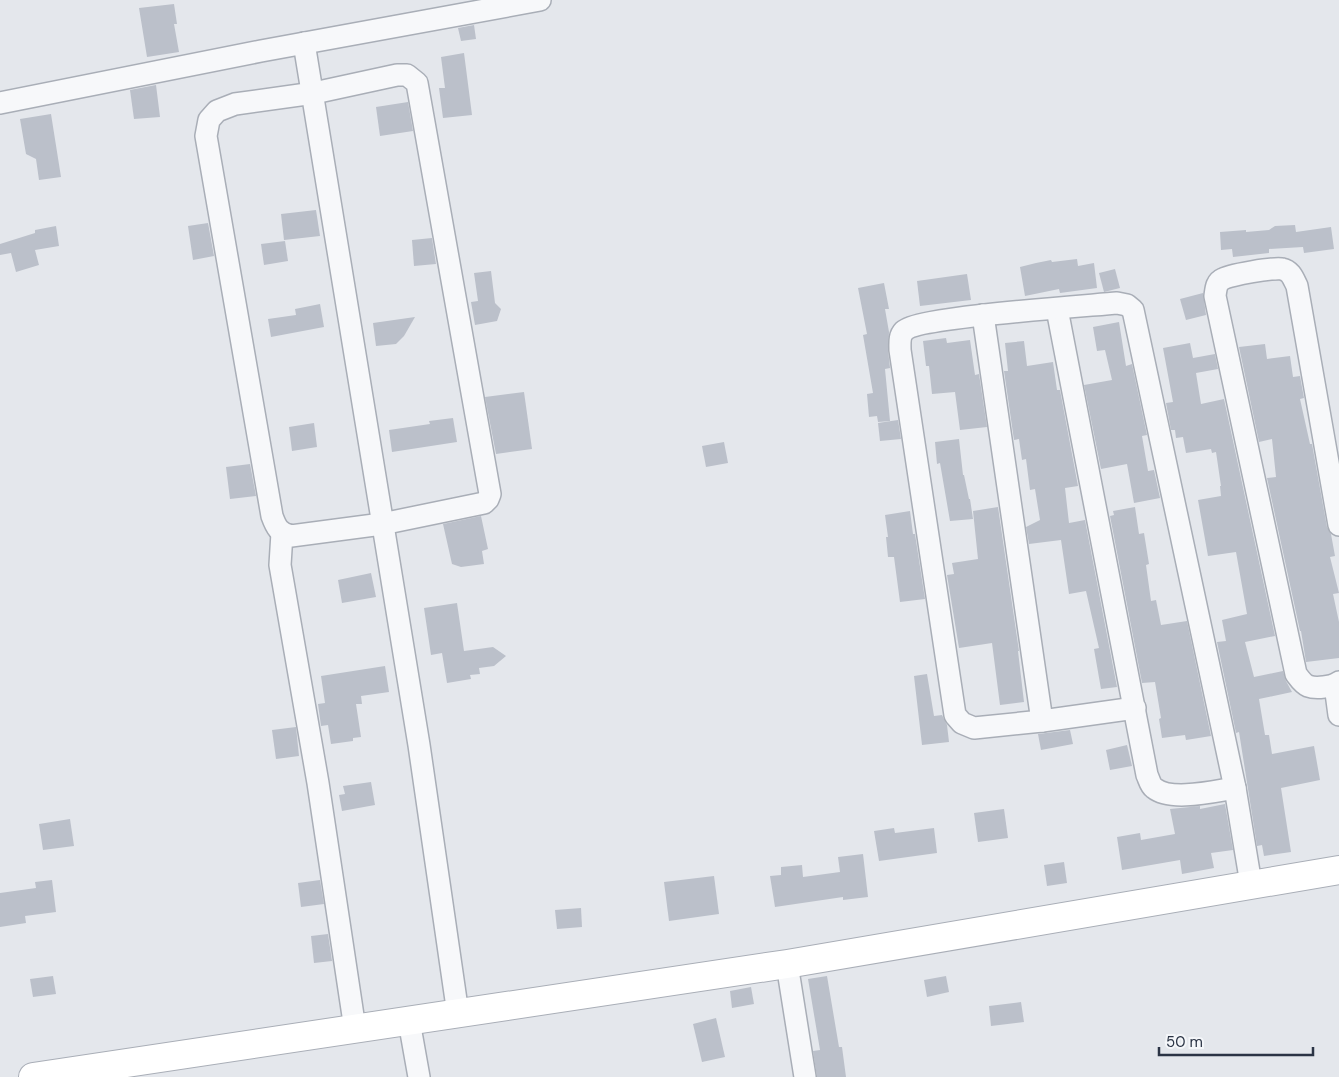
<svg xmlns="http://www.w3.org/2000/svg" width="1339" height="1077" viewBox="0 0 1339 1077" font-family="'DM Sans',sans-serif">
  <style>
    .building { fill: #bbc0ca }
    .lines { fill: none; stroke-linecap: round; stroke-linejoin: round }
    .street-casing { stroke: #a9aeb7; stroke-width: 24 }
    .secondary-casing { stroke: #a9aeb7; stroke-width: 30 }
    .street { stroke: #f7f8fa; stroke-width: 21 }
    .secondary { stroke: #fff; stroke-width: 28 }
  </style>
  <rect width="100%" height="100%" fill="#e4e7ec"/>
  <g class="building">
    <path d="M 174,4 L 177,24 L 174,24 L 179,52 L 147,57 L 139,8 Z"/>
    <path d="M 474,25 L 476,39 L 461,41 L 458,28 Z"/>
    <path d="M 464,53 L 472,115 L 443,118 L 439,88 L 445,88 L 441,57 Z"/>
    <path d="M 156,85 L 160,117 L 134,119 L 130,90 Z"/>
    <path d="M 408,102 L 413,131 L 380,136 L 376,107 Z"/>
    <path d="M 51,114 L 61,177 L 39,180 L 36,159 L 26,154 L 20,119 Z"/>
    <path d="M 316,210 L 320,236 L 284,240 L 281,214 Z"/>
    <path d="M 208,223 L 214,256 L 193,260 L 188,226 Z"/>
    <path d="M 1295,225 L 1296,232 L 1331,227 L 1334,249 L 1304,253 L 1303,247 L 1269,249 L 1269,253 L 1233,257 L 1232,249 L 1221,250 L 1220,232 L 1246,230 L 1246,232 L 1269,230 L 1275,226 Z"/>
    <path d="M 56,226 L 59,246 L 35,250 L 39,265 L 16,272 L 11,253 L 0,255 L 0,244 L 35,233 L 35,230 Z"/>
    <path d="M 432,238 L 436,264 L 414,266 L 412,240 Z"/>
    <path d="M 285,241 L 288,261 L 264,265 L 261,244 Z"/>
    <path d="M 1077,259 L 1078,266 L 1094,263 L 1097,288 L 1060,293 L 1059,289 L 1025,296 L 1020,267 L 1036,263 L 1051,260 L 1052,262 Z"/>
    <path d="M 1115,269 L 1120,288 L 1104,292 L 1099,273 Z"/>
    <path d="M 491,271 L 495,303 L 501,309 L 497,321 L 475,325 L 471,302 L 478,301 L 474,273 Z"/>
    <path d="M 967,274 L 971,300 L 920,306 L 917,281 Z"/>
    <path d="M 884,283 L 889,309 L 885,309 L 889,332 L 888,350 L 890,368 L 885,369 L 890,421 L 878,422 L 877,416 L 869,417 L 867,394 L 873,393 L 863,335 L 867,334 L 858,288 Z"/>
    <path d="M 1203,293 L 1206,315 L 1186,320 L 1180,299 Z"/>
    <path d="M 320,304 L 324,327 L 271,337 L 268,319 L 296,315 L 295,309 Z"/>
    <path d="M 415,317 L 404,336 L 396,344 L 376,346 L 373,323 Z"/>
    <path d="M 1119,322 L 1126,366 L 1132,364 L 1147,435 L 1142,436 L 1148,471 L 1154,470 L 1160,498 L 1134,503 L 1127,464 L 1101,469 L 1084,385 L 1112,380 L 1105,350 L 1097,351 L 1093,327 Z"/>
    <path d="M 946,338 L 947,343 L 970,340 L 975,375 L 979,374 L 987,427 L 960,430 L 955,392 L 932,394 L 929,366 L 926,366 L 923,341 Z"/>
    <path d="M 1024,341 L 1027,366 L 1053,362 L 1057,390 L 1060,390 L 1078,486 L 1065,488 L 1069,523 L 1085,520 L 1117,687 L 1101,689 L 1094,649 L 1099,648 L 1086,591 L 1069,594 L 1061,540 L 1029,544 L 1026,527 L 1040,520 L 1035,489 L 1030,490 L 1026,459 L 1022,460 L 1019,439 L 1014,440 L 1004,371 L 1008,371 L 1005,343 Z"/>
    <path d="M 1190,343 L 1193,358 L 1215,354 L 1218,369 L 1196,373 L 1201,404 L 1224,399 L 1275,636 L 1245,642 L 1254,677 L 1283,671 L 1286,681 L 1292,692 L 1259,699 L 1265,735 L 1269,735 L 1272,754 L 1314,746 L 1320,780 L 1281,788 L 1291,852 L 1264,856 L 1262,845 L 1257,846 L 1239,732 L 1236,733 L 1217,642 L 1226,641 L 1222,620 L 1247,614 L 1236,552 L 1208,556 L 1198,500 L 1221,496 L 1220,486 L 1221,486 L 1216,452 L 1212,453 L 1211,449 L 1186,453 L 1183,437 L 1176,438 L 1175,430 L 1171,430 L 1166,403 L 1173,402 L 1163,348 Z"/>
    <path d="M 1265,344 L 1267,359 L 1290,356 L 1293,377 L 1300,376 L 1304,398 L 1300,399 L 1310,444 L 1312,444 L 1327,527 L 1331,534 L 1335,556 L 1330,557 L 1339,593 L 1333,594 L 1339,622 L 1339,658 L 1306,662 L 1301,631 L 1300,631 L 1267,478 L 1276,477 L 1272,439 L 1259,442 L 1239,347 Z"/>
    <path d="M 524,392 L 532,449 L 496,454 L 485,397 Z"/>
    <path d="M 453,418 L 457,442 L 392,452 L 389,430 L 430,424 L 429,421 Z"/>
    <path d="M 898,420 L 901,439 L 880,441 L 878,423 Z"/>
    <path d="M 314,423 L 317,447 L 292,451 L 289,427 Z"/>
    <path d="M 959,439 L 963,475 L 964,475 L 969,499 L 970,499 L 973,519 L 950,521 L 940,463 L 937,464 L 935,442 Z"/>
    <path d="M 724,442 L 728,463 L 706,467 L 702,446 Z"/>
    <path d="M 250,464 L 256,496 L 230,499 L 226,467 Z"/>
    <path d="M 998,507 L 1019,651 L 1018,651 L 1024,702 L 1000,705 L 992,643 L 959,648 L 947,575 L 954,574 L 952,563 L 978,559 L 973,511 Z"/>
    <path d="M 1135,507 L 1139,534 L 1144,533 L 1149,564 L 1146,565 L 1151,601 L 1156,600 L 1161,625 L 1187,621 L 1211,736 L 1186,740 L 1185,735 L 1162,738 L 1159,719 L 1161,718 L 1155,682 L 1142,683 L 1110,516 L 1114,515 L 1113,511 Z"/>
    <path d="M 910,511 L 913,534 L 915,534 L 925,599 L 900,602 L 894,557 L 888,557 L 886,537 L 888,537 L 885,515 Z"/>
    <path d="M 481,516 L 488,549 L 482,551 L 484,564 L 461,567 L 452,564 L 443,524 Z"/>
    <path d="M 371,573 L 376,597 L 342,603 L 338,580 Z"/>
    <path d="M 457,603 L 464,651 L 493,647 L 506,656 L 494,666 L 479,668 L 480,674 L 470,675 L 471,679 L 447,683 L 442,653 L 431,655 L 424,608 Z"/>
    <path d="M 385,666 L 389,692 L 361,696 L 362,704 L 356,704 L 361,737 L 353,738 L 353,741 L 331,744 L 328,725 L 321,726 L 318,704 L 325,703 L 321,676 Z"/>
    <path d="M 927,674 L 934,716 L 942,715 L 947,725 L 949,742 L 922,745 L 914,676 Z"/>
    <path d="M 296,727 L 299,756 L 276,759 L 272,730 Z"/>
    <path d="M 1070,730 L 1073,744 L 1041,750 L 1038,734 Z"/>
    <path d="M 1127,745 L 1132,766 L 1110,770 L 1106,750 Z"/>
    <path d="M 371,782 L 375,805 L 342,811 L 339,795 L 345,794 L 343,786 Z"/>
    <path d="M 1225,804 L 1233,850 L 1211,853 L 1214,868 L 1182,874 L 1180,860 L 1122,870 L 1117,837 L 1140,833 L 1141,840 L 1175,834 L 1170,809 L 1200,806 L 1200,809 Z"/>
    <path d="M 1004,809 L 1008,838 L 978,842 L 974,813 Z"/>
    <path d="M 70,819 L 74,846 L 43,850 L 39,824 Z"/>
    <path d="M 894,828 L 895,833 L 934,828 L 937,853 L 879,861 L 874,831 Z"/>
    <path d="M 863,854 L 868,897 L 843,900 L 843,897 L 775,907 L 770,876 L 781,875 L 781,867 L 802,865 L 803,877 L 840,872 L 838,857 Z"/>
    <path d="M 1064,862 L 1067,883 L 1047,886 L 1044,865 Z"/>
    <path d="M 714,876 L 719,914 L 669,921 L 664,882 Z"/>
    <path d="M 52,880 L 56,912 L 25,916 L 26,923 L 0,927 L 0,893 L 36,888 L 35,882 Z"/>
    <path d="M 320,880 L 324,904 L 301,907 L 298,883 Z"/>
    <path d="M 581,908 L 582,927 L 557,929 L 555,910 Z"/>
    <path d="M 328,934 L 332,961 L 314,963 L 311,936 Z"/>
    <path d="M 53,976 L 56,994 L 33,997 L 30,979 Z"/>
    <path d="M 827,976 L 839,1047 L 842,1047 L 846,1077 L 817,1077 L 813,1051 L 820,1050 L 808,979 Z"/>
    <path d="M 946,976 L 949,992 L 927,997 L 924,980 Z"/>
    <path d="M 751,987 L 754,1004 L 732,1008 L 730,991 Z"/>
    <path d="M 1021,1002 L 1024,1022 L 991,1026 L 989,1006 Z"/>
    <path d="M 716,1018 L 725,1057 L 702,1062 L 693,1024 Z"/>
  </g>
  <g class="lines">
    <defs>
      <g id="street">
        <path d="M 304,43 L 419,745 L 458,1014"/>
        <path d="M 397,75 L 407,75 L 417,83 L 490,494 L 488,499 L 484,503 L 382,524 L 291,536 C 279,533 276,527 272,516 L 206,136 L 209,120 L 217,111 L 235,104 L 314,93 Z"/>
        <path d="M 0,103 L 261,51 L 540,0"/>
        <path d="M 1057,309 L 1147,775 C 1149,779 1150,785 1154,788 C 1171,802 1215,791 1235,788"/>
        <path d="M 983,315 L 1042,721"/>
        <path d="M 1339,525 L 1297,286 C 1293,278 1291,271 1282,269 C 1276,267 1228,275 1223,279 C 1216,282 1216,289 1215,296 L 1296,674 C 1299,678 1303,684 1308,686 C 1316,689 1332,687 1339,682"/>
        <path d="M 282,533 L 280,565 L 318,783 L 355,1029"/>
        <path d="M 1335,685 L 1339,715"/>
        <path d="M 1135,708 L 1042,721 L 974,728 L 962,723 L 955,715 L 900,350 C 900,343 899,336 904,331 C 918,317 1086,306 1117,303 L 1127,305 L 1133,310 L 1235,788 L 1251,884"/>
        <path d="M 787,964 L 805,1077"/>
        <path d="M 409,1021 L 419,1077"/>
      </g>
      <path id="secondary" d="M 33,1077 L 787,964 L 1339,870"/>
    </defs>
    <use href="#street" class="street-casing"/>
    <use href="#secondary" class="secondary-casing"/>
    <use href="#street" class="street"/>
    <use href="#secondary" class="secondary"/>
  </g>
  <path d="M1159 1047v8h154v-8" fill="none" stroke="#2b3445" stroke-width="2.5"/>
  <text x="1166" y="1047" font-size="15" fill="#2b3445" stroke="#f4f6f9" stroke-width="4" paint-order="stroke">50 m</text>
</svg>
